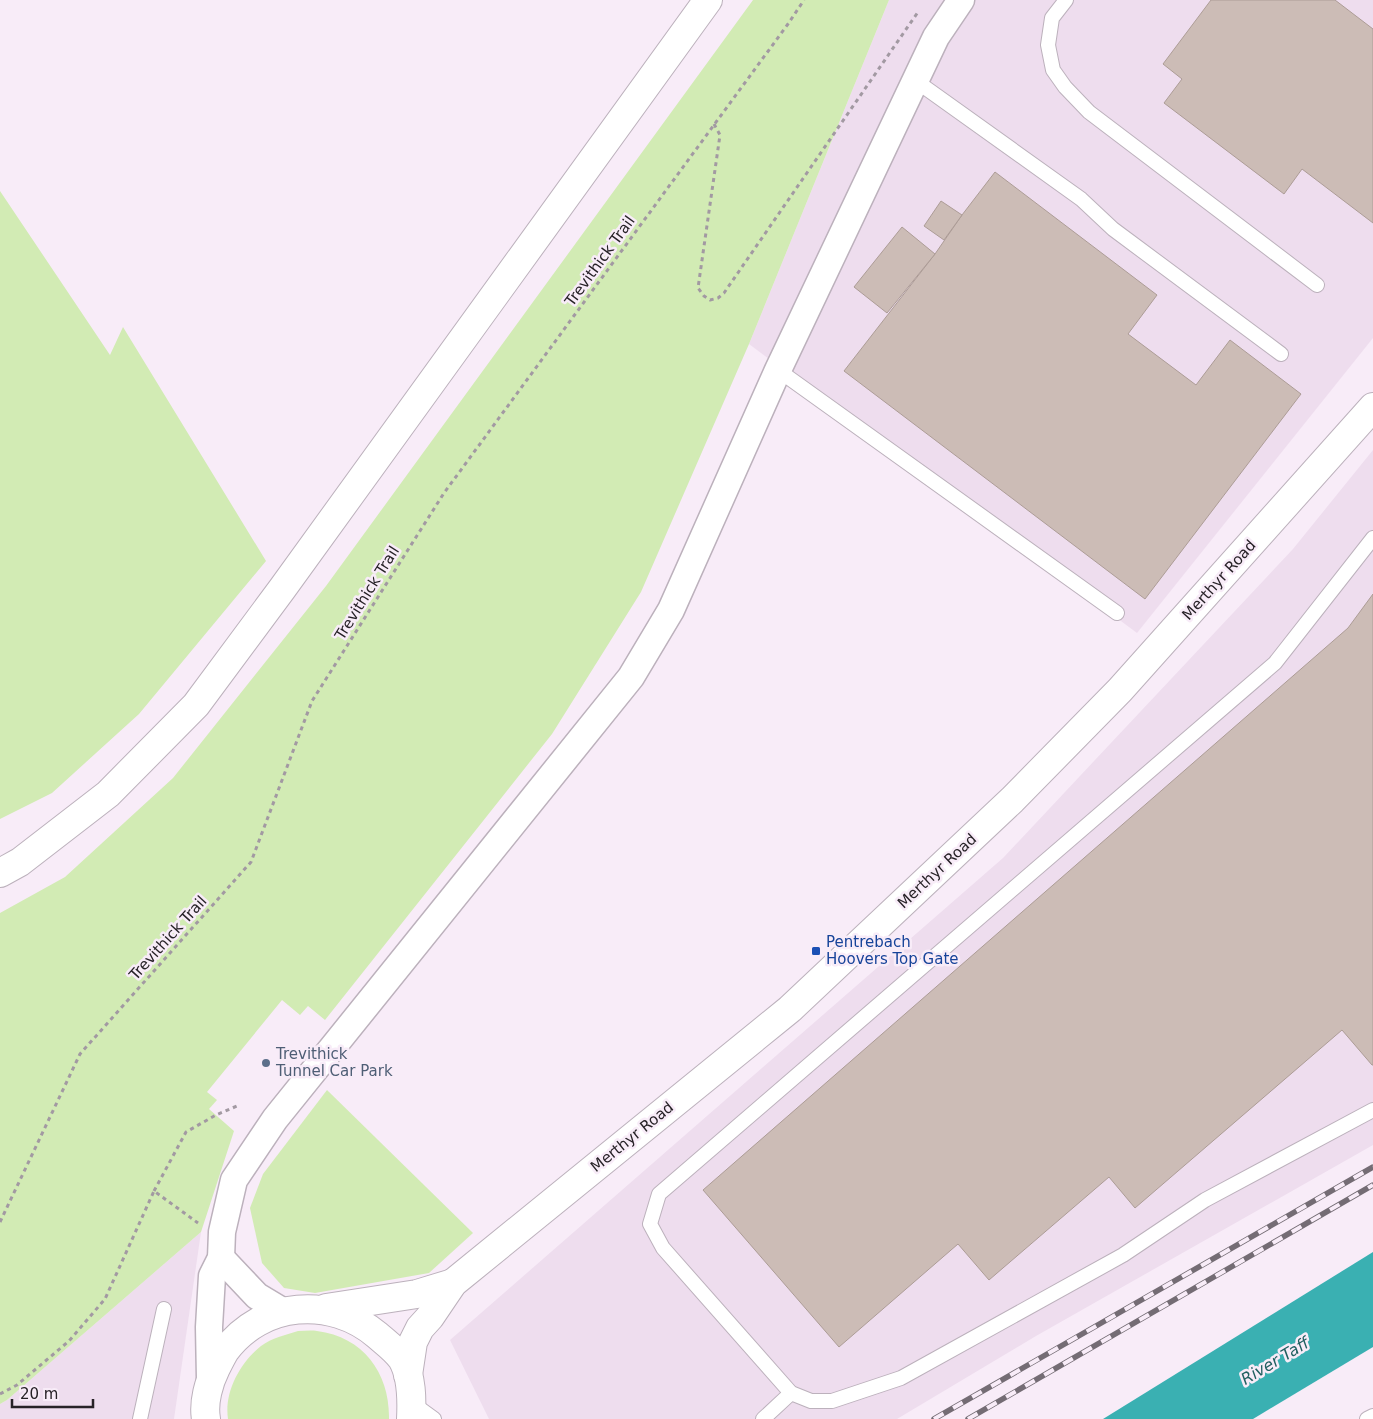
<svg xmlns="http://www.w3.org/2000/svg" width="1373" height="1419" viewBox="0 0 1373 1419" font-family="'DejaVu Sans',sans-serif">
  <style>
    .built { fill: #ede }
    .green { fill: #d2ebb4 }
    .water { fill: #3ab0b2 }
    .building { fill: #ccbcb6; stroke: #ac9c96 }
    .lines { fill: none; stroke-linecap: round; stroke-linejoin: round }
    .service-casing { stroke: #bcb1bc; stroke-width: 16 }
    .minor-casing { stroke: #bcb1bc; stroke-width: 29 }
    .primary-casing { stroke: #bcb1bc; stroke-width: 30 }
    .trunk-casing { stroke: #bcb1bc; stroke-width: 30 }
    .path { stroke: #a299a2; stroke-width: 3; stroke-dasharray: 4 4; stroke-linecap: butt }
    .service { stroke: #fff; stroke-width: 14 }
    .minor { stroke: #fff; stroke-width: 26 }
    .primary { stroke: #fff; stroke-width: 28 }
    .trunk { stroke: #fff; stroke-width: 28 }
    .rail-casing { stroke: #746c74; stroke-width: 5.5 }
    .rail { stroke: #f8ecf8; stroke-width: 4; stroke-dasharray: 11; stroke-linecap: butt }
    .transit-dot { fill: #1a4fb4; stroke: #f8ecf8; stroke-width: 2 }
    .service-dot { fill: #5c6f8a; stroke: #f8ecf8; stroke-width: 2 }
    .labels { text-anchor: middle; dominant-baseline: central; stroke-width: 5; stroke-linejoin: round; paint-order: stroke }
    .street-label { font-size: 15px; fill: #272227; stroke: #f8ecf8 }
    .transit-label { font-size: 15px; fill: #164399; stroke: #f8ecf8; text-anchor: start }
    .service-label { font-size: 15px; fill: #4e5e75; stroke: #f8ecf8; text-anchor: start }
    .water-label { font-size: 16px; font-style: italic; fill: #216061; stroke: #f8ecf8 }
  </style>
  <rect width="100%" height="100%" fill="#f8ecf8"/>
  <g class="built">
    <path d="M 889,0 L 1373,0 L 1373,338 L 1137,633 L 749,344 Z"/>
    <path d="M 1373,450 L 1373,1145 L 1036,1336 L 897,1419 L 489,1419 L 450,1340 L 1003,858 L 1293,549 Z"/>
    <path d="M 201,1232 L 174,1419 L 0,1419 L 0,1404 L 7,1400 Z"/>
  </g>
  <g class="green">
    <path d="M 753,0 L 889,0 L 749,344 L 641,592 L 552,734 L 325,1020 L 308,1006 L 300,1015 L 282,1000 L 207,1092 L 217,1100 L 209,1109 L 234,1131 L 201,1232 L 7,1400 L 0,1404 L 0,913 L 65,877 L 173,778 L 326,586 Z"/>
    <path d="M 0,191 L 110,355 L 123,327 L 266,561 L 139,714 L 52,793 L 0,819 Z"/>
    <path d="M 327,1090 L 473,1233 L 429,1273 L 315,1293 L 284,1288 L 262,1263 L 250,1208 L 263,1174 Z"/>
    <path d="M 298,1331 C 304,1331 311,1330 317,1331 C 364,1337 390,1374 389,1419 L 228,1419 C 224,1392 240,1363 261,1346 C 272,1338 285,1335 298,1331 Z"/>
  </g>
  <path class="water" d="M 1373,1252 L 1373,1347 L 1253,1419 L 1103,1419 Z"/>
  <g class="building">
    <path d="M 1211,0 L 1335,0 L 1373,29 L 1373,223 L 1302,169 L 1284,194 L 1164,103 L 1182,79 L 1163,64 Z"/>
    <path d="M 995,172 L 1157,295 L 1128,334 L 1196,385 L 1230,340 L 1301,394 L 1145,599 L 844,371 L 935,254 L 962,215 Z"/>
    <path d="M 941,201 L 962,215 L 944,240 L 924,226 Z"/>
    <path d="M 902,227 L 935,254 L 887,313 L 854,287 Z"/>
    <path d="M 1373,594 L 1373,1065 L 1372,1065 L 1342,1030 L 1135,1208 L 1109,1177 L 989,1280 L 958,1244 L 839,1347 L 703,1190 L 1348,628 Z"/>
  </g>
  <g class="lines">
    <defs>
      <g id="service">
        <path d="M 1066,0 L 1052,18 L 1048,45 L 1053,70 L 1065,87 L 1089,112 L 1317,285"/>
        <path d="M 916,81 L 1081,199 L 1113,229 L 1281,354"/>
        <path d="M 778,370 L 1117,613"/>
        <path d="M 1373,538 L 1275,663 L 659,1194 L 650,1224 L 663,1248 L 791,1393 L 811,1401 L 832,1401 L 901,1378 L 1123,1255 L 1205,1200 L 1373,1110"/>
        <path d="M 412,1403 L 434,1419"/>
        <path d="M 140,1419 L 164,1309"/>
        <path d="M 763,1419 L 791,1393"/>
        <path d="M 1367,1419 L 1373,1416"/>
      </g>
      <g id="minor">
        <path d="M 221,1258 L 257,1296 L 282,1311"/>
        <path d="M 210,1379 L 209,1327 L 212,1276 L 221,1258 L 222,1232 L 234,1180 L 275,1119 L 631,677 L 671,610 L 778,370 L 936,37 L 961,0"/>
      </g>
      <g id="primary">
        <path d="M 326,1308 L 417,1294 L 453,1283"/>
        <path d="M 408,1375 L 413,1342 L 420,1328 L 430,1317 L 453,1283 L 790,1009 L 1012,800 L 1120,690 L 1373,407"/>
        <path d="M 206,1419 C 203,1402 209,1382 216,1368 C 219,1362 222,1356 225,1351 C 262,1301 331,1296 377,1335 C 385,1342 396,1350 402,1359 C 412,1376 412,1400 411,1419"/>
      </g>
      <path id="trunk" d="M 0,873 L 20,862 L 108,794 L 196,705 L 282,589 L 708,0"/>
    </defs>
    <use href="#service" class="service-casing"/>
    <use href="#minor" class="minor-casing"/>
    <use href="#primary" class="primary-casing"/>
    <use href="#trunk" class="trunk-casing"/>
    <g class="path">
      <path d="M 714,124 L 720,135 L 698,288 L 704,296 L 710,300 L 718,298 L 724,293 L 918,12"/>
      <path d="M 154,1191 L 186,1132 L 216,1115 L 237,1106"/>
      <path d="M 0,1222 L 80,1054 L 251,862 L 312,701 L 444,493 L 788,24 L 804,0"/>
      <path d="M 0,1394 L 17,1385 L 69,1341 L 105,1299 L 154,1191 L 198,1223"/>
    </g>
    <use href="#service" class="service"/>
    <use href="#minor" class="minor"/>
    <use href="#primary" class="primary"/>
    <use href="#trunk" class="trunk"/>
    <defs>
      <g id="rail">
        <path d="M 934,1419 L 1373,1167"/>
        <path d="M 968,1419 L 1373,1185"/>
      </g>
    </defs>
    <use href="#rail" class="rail-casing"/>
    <use href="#rail" class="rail"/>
  </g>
  <rect class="transit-dot" x="811" y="946" width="10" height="10" rx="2.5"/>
  <circle class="service-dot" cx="266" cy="1063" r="5"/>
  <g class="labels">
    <g class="street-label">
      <text transform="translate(600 261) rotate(-54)">Trevithick Trail</text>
      <text transform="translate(1219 580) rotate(-48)">Merthyr Road</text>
      <text transform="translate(367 593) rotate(-58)">Trevithick Trail</text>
      <text transform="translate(937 871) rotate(-43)">Merthyr Road</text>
      <text transform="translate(168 938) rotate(-48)">Trevithick Trail</text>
      <text transform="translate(632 1137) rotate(-39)">Merthyr Road</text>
    </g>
    <g class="transit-label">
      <text x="826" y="942">Pentrebach<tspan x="826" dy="17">Hoovers Top Gate</tspan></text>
    </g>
    <g class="service-label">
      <text x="276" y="1054">Trevithick<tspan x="276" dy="17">Tunnel Car Park</tspan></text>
    </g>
    <g class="water-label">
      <text transform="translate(1275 1361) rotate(-31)">River Taff</text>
    </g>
  </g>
  <path d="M12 1399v8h81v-8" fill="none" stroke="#272227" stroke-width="2.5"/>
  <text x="20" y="1399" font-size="15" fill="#272227" stroke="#f8ecf8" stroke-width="4" paint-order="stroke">20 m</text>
</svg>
